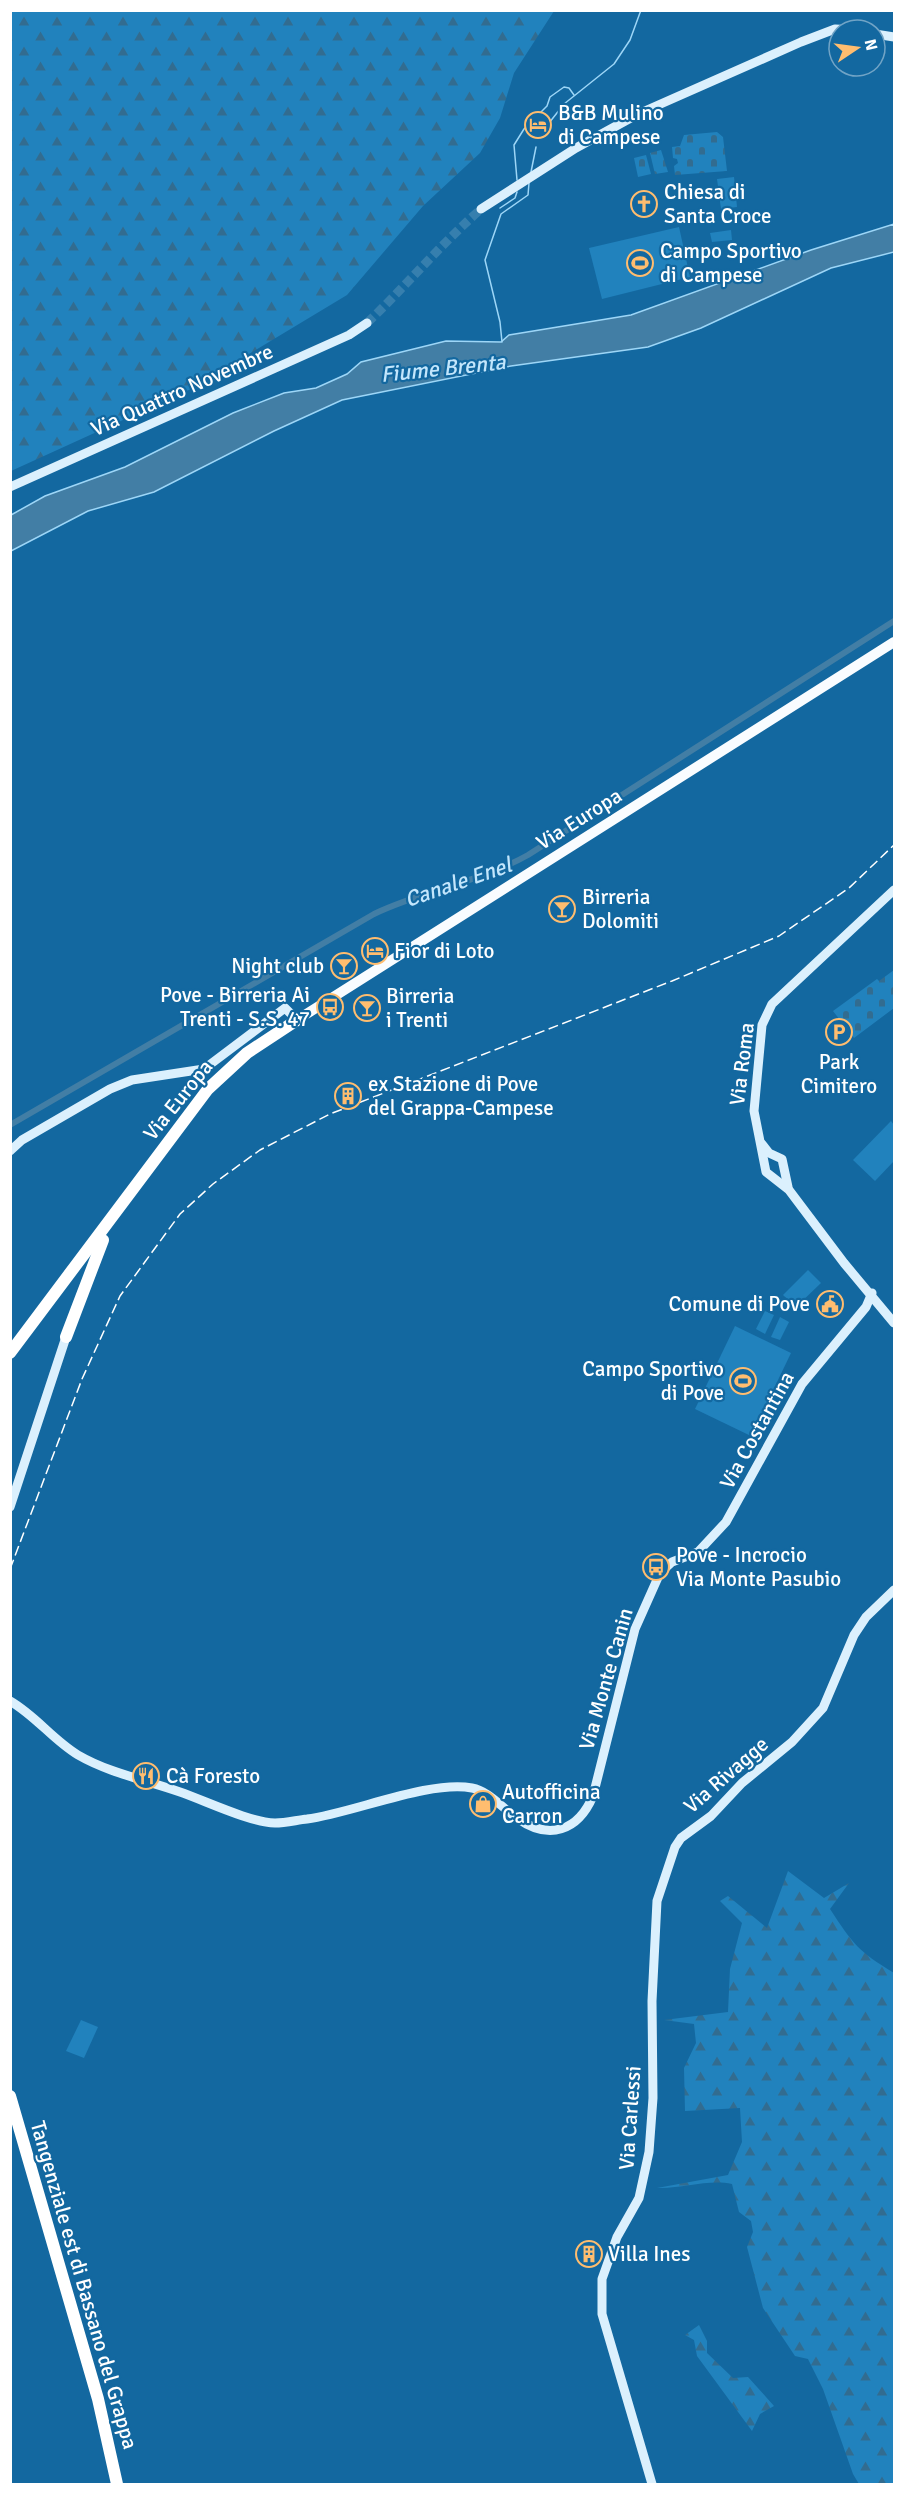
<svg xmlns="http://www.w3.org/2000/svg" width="905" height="2495" viewBox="0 0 905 2495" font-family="Signika,sans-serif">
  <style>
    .forest { fill: url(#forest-firs) }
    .cemetery { fill: url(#cemetery-stones) }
    .garden { fill: #2182bd }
    .water { fill: #427ea5; stroke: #9dd6f7; stroke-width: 1.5 }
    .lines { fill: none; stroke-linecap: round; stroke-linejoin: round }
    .stream { stroke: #9dd6f7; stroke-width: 1.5 }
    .canal { stroke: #427ea5; stroke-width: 6 }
    .secondary-tunnel { stroke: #367fae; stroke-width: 9; stroke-dasharray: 9 4.5; stroke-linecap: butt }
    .secondary { stroke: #dbf0fd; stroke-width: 9 }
    .primary { stroke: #f9fcff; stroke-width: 10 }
    .highway { stroke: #fff; stroke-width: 12 }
    .rail { stroke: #fff; stroke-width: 1.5; stroke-dasharray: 10 4.5; stroke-linecap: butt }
    .labels { text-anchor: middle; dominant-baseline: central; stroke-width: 4.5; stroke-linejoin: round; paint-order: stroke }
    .poi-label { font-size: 21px; fill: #fff; stroke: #1368a0; text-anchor: start }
    .street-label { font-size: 21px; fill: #fff; stroke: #1368a0 }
    .water-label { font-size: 22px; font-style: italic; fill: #c3e6fc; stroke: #1368a0 }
  </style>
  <defs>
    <pattern id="forest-firs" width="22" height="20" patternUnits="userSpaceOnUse" patternTransform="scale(1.5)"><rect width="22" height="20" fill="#2182bd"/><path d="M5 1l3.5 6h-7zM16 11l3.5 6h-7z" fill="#326c90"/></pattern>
    <pattern id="cemetery-stones" width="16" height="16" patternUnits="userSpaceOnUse" patternTransform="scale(1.5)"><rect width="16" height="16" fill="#2182bd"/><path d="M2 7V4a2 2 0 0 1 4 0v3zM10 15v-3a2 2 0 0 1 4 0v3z" fill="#326c90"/></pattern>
  </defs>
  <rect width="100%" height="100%" fill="#1368a0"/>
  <g class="forest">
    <path d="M 10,11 L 11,10 L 554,11 L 514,73 L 500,118 L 480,153 L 423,206 L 347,295 L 191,389 L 11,471 Z"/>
    <path d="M 788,1871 L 824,1898 L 849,1883 L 830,1909 C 853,1944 858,1951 894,1973 L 894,2484 L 859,2484 L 853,2474 L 823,2389 L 808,2359 L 795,2356 L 763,2308 L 747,2247 L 753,2232 L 751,2221 L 739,2212 L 732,2184 C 708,2179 682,2189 657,2188 L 728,2175 L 742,2142 L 740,2108 L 685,2111 L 684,2068 L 696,2043 L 694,2024 L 664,2020 L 728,2012 L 730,1969 L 742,1923 L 720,1901 L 728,1896 L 767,1928 Z"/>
    <path d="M 699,2325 L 707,2341 L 707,2353 L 733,2378 L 748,2377 L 774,2406 L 760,2414 L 752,2431 L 697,2356 L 694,2340 L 685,2335 Z"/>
  </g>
  <g class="cemetery">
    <path d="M 717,132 L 723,137 L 727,171 L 675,175 L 674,166 L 678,163 L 677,159 L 673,158 L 672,147 L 680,146 L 684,135 Z"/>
    <path d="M 661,150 L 668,172 L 655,174 L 650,153 Z"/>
    <path d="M 646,155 L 651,174 L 638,177 L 634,158 Z"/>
    <path d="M 894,970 L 894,1008 L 854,1038 L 833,1011 L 877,979 L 879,981 Z"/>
  </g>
  <g class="garden">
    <path d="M 734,177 L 737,207 L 721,209 L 717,179 Z"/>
    <path d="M 679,227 L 690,277 L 602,299 L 589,248 Z"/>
    <path d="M 731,230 L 732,240 L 712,242 L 710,233 Z"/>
    <path d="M 891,1121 L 894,1125 L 894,1161 L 875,1181 L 853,1160 Z"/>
    <path d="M 808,1270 L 821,1283 L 796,1307 L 783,1295 Z"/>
    <path d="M 765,1311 L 774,1315 L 765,1334 L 756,1329 Z"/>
    <path d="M 780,1317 L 789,1322 L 780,1340 L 771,1337 Z"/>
    <path d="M 735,1326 L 791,1353 L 751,1436 L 695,1409 Z"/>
    <path d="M 81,2020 L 98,2027 L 84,2058 L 66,2051 Z"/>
  </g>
  <path class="water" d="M 894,224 L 894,252 L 831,268 L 701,328 L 648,347 L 511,366 L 342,400 L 274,431 L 154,492 L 88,511 L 11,551 L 11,515 L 45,496 L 125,467 L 233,413 L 284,393 L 316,388 L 347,374 L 361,362 L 446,341 L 501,342 L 509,335 L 631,315 L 811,250 Z"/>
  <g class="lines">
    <g class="stream">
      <path d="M 538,137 L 564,104 L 614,64 L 630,40 L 641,10"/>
      <path d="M 531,172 L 536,147"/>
      <path d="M 517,180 L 514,145 L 524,129 L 547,106 L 550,97 L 564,87 L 569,88 L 574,95"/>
      <path d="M 500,208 L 515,198 L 517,192"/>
      <path d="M 502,342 L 500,322 L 485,260 L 501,214 L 528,195 L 529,183"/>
    </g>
    <path class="canal" d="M 10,1125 L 374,914 C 424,890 480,882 528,855 L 894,621"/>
    <path class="secondary-tunnel" d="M 367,323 C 406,286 440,245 481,209"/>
    <g class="secondary">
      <path d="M 875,34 L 894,37"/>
      <path d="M 481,209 L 576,148 L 638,114 L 801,42 L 835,29 L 855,30"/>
      <path d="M 10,487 L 349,335 L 367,323"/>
      <path d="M 894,890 L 772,1004 L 762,1025 L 754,1111 L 766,1172 L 789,1190 L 844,1263 L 894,1323"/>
      <path d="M 762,1144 L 769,1153 L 782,1159 L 788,1187"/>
      <path d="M 10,1151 L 22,1140 L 110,1089 L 132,1080 L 204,1069 L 285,1008 L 297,1020"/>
      <path d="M 10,1507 L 66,1337"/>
      <path d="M 10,1701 C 36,1716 53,1740 78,1755 C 109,1773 146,1780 180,1792 C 206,1801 249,1822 275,1823 C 286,1823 297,1820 307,1819 C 353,1813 429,1780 472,1788 C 489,1791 503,1809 517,1818 C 549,1841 578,1831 593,1796 L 635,1629 L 660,1573 L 672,1562 L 698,1552 L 726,1522 L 802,1384 L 866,1307 L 872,1293"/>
      <path d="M 652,2484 L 602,2314 L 602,2279 L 617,2237 L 639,2198 L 649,2152 L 653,2098 L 652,2001 L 657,1901 L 675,1847 L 681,1838 L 711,1816 L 742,1783 L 792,1742 L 823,1708 L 854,1635 L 866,1617 L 894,1590"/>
    </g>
    <path class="primary" d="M 297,1020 L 894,642"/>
    <g class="highway">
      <path d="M 66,1337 L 103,1240"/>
      <path d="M 10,1353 L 208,1089 L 247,1053 L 297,1020"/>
      <path d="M 10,2096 L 98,2399 L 117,2484"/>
    </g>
    <path class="rail" d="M 10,1569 L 82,1379 L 120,1296 L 180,1214 L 213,1184 L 260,1150 L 330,1114 L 672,981 L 779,936 L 849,888 L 894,845"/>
  </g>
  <defs>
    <symbol id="hotel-ring" viewBox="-11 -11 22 22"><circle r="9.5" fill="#1368a0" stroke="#ffbd6f" stroke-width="1.5"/><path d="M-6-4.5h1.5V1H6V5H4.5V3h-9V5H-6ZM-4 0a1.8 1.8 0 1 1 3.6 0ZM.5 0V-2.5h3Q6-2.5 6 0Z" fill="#ffbd6f"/></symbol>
    <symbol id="church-ring" viewBox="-11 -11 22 22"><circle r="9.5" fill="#1368a0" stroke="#ffbd6f" stroke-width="1.5"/><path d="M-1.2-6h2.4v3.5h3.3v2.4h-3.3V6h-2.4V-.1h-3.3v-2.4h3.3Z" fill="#ffbd6f"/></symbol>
    <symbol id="stadium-ring" viewBox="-11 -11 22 22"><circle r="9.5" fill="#1368a0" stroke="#ffbd6f" stroke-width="1.5"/><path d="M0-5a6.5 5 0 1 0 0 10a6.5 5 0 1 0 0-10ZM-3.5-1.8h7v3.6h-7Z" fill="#ffbd6f"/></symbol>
    <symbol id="bar-ring" viewBox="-11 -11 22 22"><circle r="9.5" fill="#1368a0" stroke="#ffbd6f" stroke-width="1.5"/><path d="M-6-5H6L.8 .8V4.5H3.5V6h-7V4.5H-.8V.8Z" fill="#ffbd6f"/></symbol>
    <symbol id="bus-ring" viewBox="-11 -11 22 22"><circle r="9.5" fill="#1368a0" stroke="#ffbd6f" stroke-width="1.5"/><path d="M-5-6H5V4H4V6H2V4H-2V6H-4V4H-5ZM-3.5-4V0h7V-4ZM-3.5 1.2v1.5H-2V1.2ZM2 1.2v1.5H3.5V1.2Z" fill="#ffbd6f"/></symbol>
    <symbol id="parking-ring" viewBox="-11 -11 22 22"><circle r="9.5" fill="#1368a0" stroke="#ffbd6f" stroke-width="1.5"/><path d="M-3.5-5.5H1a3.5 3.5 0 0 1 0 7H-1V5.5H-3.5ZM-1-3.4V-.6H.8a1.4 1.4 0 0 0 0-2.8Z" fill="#ffbd6f"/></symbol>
    <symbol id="building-ring" viewBox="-11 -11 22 22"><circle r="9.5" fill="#1368a0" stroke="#ffbd6f" stroke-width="1.5"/><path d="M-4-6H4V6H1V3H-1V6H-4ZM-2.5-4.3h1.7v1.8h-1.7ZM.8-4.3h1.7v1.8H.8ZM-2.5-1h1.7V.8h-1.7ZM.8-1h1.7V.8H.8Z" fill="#ffbd6f"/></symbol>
    <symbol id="civic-ring" viewBox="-11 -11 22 22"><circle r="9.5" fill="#1368a0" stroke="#ffbd6f" stroke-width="1.5"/><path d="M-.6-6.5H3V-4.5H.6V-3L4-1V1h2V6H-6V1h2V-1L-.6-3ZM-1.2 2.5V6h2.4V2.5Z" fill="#ffbd6f"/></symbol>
    <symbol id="restaurant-ring" viewBox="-11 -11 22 22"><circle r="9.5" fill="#1368a0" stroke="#ffbd6f" stroke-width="1.5"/><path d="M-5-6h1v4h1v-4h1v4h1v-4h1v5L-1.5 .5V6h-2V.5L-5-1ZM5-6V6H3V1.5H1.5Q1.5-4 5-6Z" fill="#ffbd6f"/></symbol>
    <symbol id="shop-ring" viewBox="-11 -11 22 22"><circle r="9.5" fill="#1368a0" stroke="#ffbd6f" stroke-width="1.5"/><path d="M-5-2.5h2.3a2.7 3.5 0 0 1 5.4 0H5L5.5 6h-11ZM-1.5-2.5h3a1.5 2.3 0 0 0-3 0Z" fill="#ffbd6f"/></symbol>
  </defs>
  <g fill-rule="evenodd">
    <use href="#hotel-ring" x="523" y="110" width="30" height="30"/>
    <use href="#church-ring" x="629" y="189" width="30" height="30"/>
    <use href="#stadium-ring" x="625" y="248" width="30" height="30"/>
    <use href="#bar-ring" x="547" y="894" width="30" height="30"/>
    <use href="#hotel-ring" x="360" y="936" width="30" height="30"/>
    <use href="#bar-ring" x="329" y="951" width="30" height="30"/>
    <use href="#bus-ring" x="315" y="992" width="30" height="30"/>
    <use href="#bar-ring" x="352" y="993" width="30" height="30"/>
    <use href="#parking-ring" x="824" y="1017" width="30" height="30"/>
    <use href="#building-ring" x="333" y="1081" width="30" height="30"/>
    <use href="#civic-ring" x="815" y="1289" width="30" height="30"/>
    <use href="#stadium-ring" x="728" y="1366" width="30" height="30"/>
    <use href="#bus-ring" x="641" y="1552" width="30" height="30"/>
    <use href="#restaurant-ring" x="131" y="1761" width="30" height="30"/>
    <use href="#shop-ring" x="468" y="1789" width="30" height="30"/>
    <use href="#building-ring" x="574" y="2239" width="30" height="30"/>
  </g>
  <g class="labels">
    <g class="poi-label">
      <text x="558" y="113">B&amp;B Mulino<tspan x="558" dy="24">di Campese</tspan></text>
      <text x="664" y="192">Chiesa di<tspan x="664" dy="24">Santa Croce</tspan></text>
      <text x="660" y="251">Campo Sportivo<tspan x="660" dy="24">di Campese</tspan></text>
      <text x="582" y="897">Birreria<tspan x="582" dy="24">Dolomiti</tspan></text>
      <text x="394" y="951">Fior di Loto</text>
      <text x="324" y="966" text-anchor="end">Night club</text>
      <text x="310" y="995" text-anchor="end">Pove - Birreria Ai<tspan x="310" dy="24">Trenti - S.S. 47</tspan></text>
      <text x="386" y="996">Birreria<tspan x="386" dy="24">i Trenti</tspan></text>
      <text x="839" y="1062" text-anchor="middle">Park<tspan x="839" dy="24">Cimitero</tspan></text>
      <text x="368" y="1084">ex Stazione di Pove<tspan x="368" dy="24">del Grappa-Campese</tspan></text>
      <text x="810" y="1304" text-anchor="end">Comune di Pove</text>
      <text x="724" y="1369" text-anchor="end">Campo Sportivo<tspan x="724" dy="24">di Pove</tspan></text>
      <text x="676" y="1555">Pove - Incrocio<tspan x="676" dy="24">Via Monte Pasubio</tspan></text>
      <text x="166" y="1776">Cà Foresto</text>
      <text x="502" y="1792">Autofficina<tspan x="502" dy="24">Carron</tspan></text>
      <text x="608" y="2254">Villa Ines</text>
    </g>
    <g class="street-label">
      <text transform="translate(182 390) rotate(-24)">Via Quattro Novembre</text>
      <text transform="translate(579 819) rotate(-32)">Via Europa</text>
      <text transform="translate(742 1064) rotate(-83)">Via Roma</text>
      <text transform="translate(178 1100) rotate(-51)">Via Europa</text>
      <text transform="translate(757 1430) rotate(-61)">Via Costantina</text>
      <text transform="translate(606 1679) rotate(-74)">Via Monte Canin</text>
      <text transform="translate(726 1775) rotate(-41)">Via Rivagge</text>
      <text transform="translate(630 2118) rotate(-86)">Via Carlessi</text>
      <text transform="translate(84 2285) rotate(74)">Tangenziale est di Bassano del Grappa</text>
    </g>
    <g class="water-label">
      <text transform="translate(443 368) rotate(-6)">Fiume Brenta</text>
      <text transform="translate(458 882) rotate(-19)">Canale Enel</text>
    </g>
  </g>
  <rect width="905" height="2495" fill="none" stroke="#ffffff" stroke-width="24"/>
  <g transform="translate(857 48) rotate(77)"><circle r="28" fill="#1368a0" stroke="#71a4c6" stroke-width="1.5"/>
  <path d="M0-4.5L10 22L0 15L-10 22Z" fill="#ffbd6f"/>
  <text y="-9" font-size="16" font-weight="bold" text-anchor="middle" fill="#ffffff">N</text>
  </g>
</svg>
